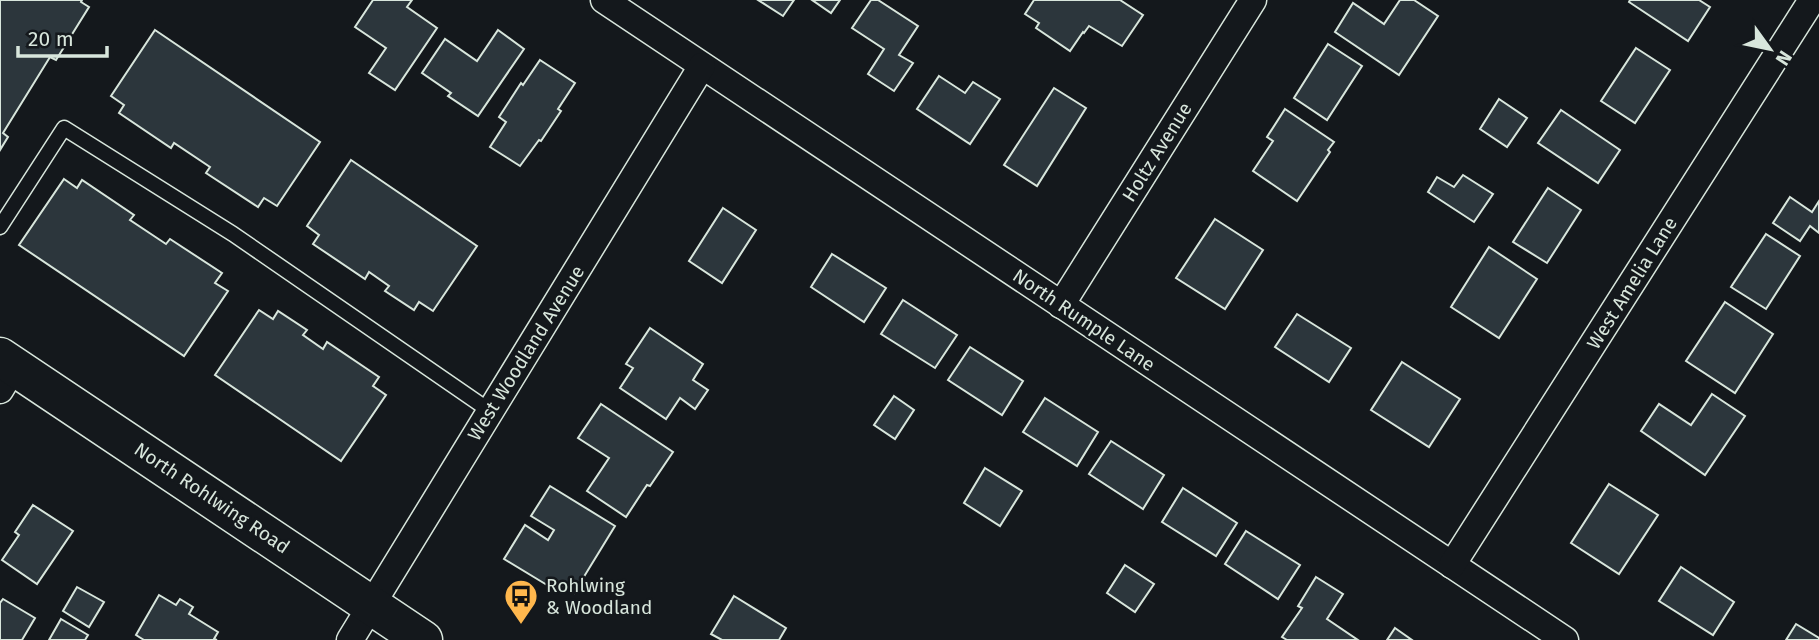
<svg xmlns="http://www.w3.org/2000/svg" width="1819" height="640" viewBox="0 0 1819 640" font-family="'Fira Sans',sans-serif">
  <style>
    .building { fill: #2c363c; stroke: #d8e6dc; stroke-width: 2 }
    .lines { fill: none; stroke-linecap: round; stroke-linejoin: round }
    .lane-casing { stroke: #d8e6dc; stroke-width: 17 }
    .street-casing { stroke: #d8e6dc; stroke-width: 29 }
    .primary-casing { stroke: #d8e6dc; stroke-width: 41 }
    .lane { stroke: #14181c; stroke-width: 14 }
    .street { stroke: #14181c; stroke-width: 26 }
    .primary { stroke: #14181c; stroke-width: 38 }
    .labels { text-anchor: middle; dominant-baseline: central; stroke-width: 5; stroke-linejoin: round; paint-order: stroke }
    .street-label { font-size: 19px; fill: #d8e6dc; stroke: #14181c }
    .poi-label { font-size: 19px; fill: #d8e6dc; stroke: #14181c; text-anchor: start }
  </style>
  <rect width="100%" height="100%" fill="#14181c"/>
  <g class="building">
    <path d="M 0,0 L 82,0 L 81,2 L 89,7 L 56,60 L 50,57 L 3,133 L 8,137 L 0,150 Z"/>
    <path d="M 373,0 L 412,0 L 407,7 L 437,28 L 395,90 L 369,73 L 386,48 L 355,27 Z"/>
    <path d="M 758,0 L 794,0 L 783,16 Z"/>
    <path d="M 812,0 L 840,0 L 831,13 Z"/>
    <path d="M 871,0 L 878,0 L 918,26 L 899,55 L 913,63 L 894,91 L 868,74 L 884,49 L 852,28 Z"/>
    <path d="M 1034,0 L 1120,0 L 1143,15 L 1122,46 L 1089,26 L 1084,33 L 1083,32 L 1070,51 L 1036,28 L 1039,23 L 1025,14 Z"/>
    <path d="M 1400,0 L 1414,0 L 1438,16 L 1399,75 L 1335,32 L 1353,3 L 1384,24 Z"/>
    <path d="M 1630,0 L 1699,0 L 1710,7 L 1688,41 L 1629,2 Z"/>
    <path d="M 155,30 L 320,142 L 277,206 L 264,198 L 258,207 L 206,173 L 210,167 L 174,143 L 171,148 L 119,113 L 124,105 L 111,96 Z"/>
    <path d="M 498,30 L 524,49 L 478,116 L 448,96 L 451,93 L 422,73 L 445,39 L 477,61 Z"/>
    <path d="M 1328,44 L 1362,66 L 1327,120 L 1294,98 Z"/>
    <path d="M 1636,48 L 1670,70 L 1635,123 L 1601,101 Z"/>
    <path d="M 540,60 L 575,83 L 558,109 L 561,111 L 541,141 L 539,140 L 520,166 L 490,147 L 506,122 L 499,117 L 521,83 L 523,85 Z"/>
    <path d="M 939,76 L 965,93 L 973,82 L 1000,99 L 970,144 L 917,109 Z"/>
    <path d="M 1054,88 L 1086,108 L 1037,186 L 1004,165 Z"/>
    <path d="M 1499,99 L 1527,118 L 1507,147 L 1480,129 Z"/>
    <path d="M 1285,109 L 1334,142 L 1328,150 L 1330,152 L 1297,201 L 1253,171 L 1273,141 L 1267,137 Z"/>
    <path d="M 1561,110 L 1620,150 L 1598,183 L 1538,143 Z"/>
    <path d="M 351,160 L 477,246 L 433,311 L 419,302 L 414,310 L 385,291 L 389,286 L 369,272 L 365,279 L 313,244 L 319,235 L 307,226 Z"/>
    <path d="M 1463,175 L 1493,194 L 1474,222 L 1428,192 L 1437,177 L 1454,187 Z"/>
    <path d="M 64,179 L 77,188 L 82,180 L 134,215 L 130,220 L 166,244 L 170,239 L 222,273 L 215,283 L 228,291 L 184,356 L 19,245 Z"/>
    <path d="M 1548,188 L 1581,210 L 1547,263 L 1513,242 Z"/>
    <path d="M 1790,197 L 1812,212 L 1819,201 L 1819,233 L 1810,226 L 1800,241 L 1773,223 Z"/>
    <path d="M 723,208 L 756,230 L 722,283 L 689,261 Z"/>
    <path d="M 1215,219 L 1263,250 L 1225,309 L 1176,278 Z"/>
    <path d="M 1766,234 L 1800,256 L 1766,309 L 1731,287 Z"/>
    <path d="M 1489,247 L 1537,279 L 1499,338 L 1451,307 Z"/>
    <path d="M 832,254 L 886,288 L 864,322 L 811,287 Z"/>
    <path d="M 903,300 L 957,335 L 935,368 L 881,334 Z"/>
    <path d="M 1725,302 L 1773,334 L 1735,393 L 1686,361 Z"/>
    <path d="M 259,310 L 273,319 L 278,311 L 307,330 L 303,335 L 323,349 L 327,342 L 379,377 L 373,386 L 386,395 L 341,461 L 215,375 Z"/>
    <path d="M 1297,314 L 1351,348 L 1329,382 L 1275,347 Z"/>
    <path d="M 650,328 L 703,364 L 693,380 L 708,390 L 695,409 L 680,398 L 666,419 L 620,388 L 633,368 L 626,364 Z"/>
    <path d="M 970,347 L 1023,381 L 1002,415 L 948,380 Z"/>
    <path d="M 1402,362 L 1460,399 L 1429,447 L 1371,410 Z"/>
    <path d="M 1712,394 L 1745,416 L 1705,475 L 1641,431 L 1659,404 L 1691,425 Z"/>
    <path d="M 894,396 L 914,410 L 895,439 L 874,425 Z"/>
    <path d="M 1045,398 L 1098,432 L 1077,466 L 1023,432 Z"/>
    <path d="M 601,404 L 673,452 L 650,486 L 647,485 L 626,517 L 587,491 L 609,458 L 578,438 Z"/>
    <path d="M 1111,441 L 1164,475 L 1143,509 L 1089,474 Z"/>
    <path d="M 985,468 L 1022,491 L 1000,526 L 964,503 Z"/>
    <path d="M 1609,484 L 1658,515 L 1619,574 L 1571,543 Z"/>
    <path d="M 550,486 L 615,526 L 574,593 L 551,579 L 547,585 L 504,559 L 525,525 L 548,540 L 554,530 L 531,516 Z"/>
    <path d="M 1183,488 L 1237,523 L 1216,556 L 1162,522 Z"/>
    <path d="M 33,505 L 73,531 L 37,584 L 2,560 L 19,535 L 15,532 Z"/>
    <path d="M 1246,531 L 1300,565 L 1278,599 L 1225,564 Z"/>
    <path d="M 1125,565 L 1154,584 L 1135,612 L 1107,593 Z"/>
    <path d="M 1681,567 L 1734,602 L 1713,635 L 1659,601 Z"/>
    <path d="M 1316,577 L 1343,594 L 1327,619 L 1358,640 L 1287,640 L 1282,637 L 1302,608 L 1298,606 Z"/>
    <path d="M 77,587 L 104,602 L 89,627 L 63,611 Z"/>
    <path d="M 159,595 L 176,605 L 180,599 L 193,607 L 189,614 L 218,632 L 214,639 L 217,640 L 144,640 L 136,635 Z"/>
    <path d="M 734,596 L 786,628 L 779,640 L 722,640 L 711,634 Z"/>
    <path d="M 3,599 L 35,618 L 22,640 L 0,640 L 0,603 Z"/>
    <path d="M 61,619 L 88,635 L 85,640 L 49,640 Z"/>
    <path d="M 1796,624 L 1819,638 L 1819,640 L 1786,640 Z"/>
    <path d="M 1395,628 L 1412,640 L 1387,640 Z"/>
  </g>
  <g class="lines">
    <defs>
      <path id="lane" d="M 0,227 L 64,128 L 233,234 L 490,411"/>
      <g id="street">
        <path d="M 604,0 L 1565,640"/>
        <path d="M 1061,305 L 1253,0"/>
        <path d="M 0,390 L 14,367"/>
        <path d="M 1452,565 L 1812,0"/>
        <path d="M 350,640 L 702,66"/>
      </g>
      <path id="primary" d="M 0,357 L 423,640"/>
    </defs>
    <use href="#lane" class="lane-casing"/>
    <use href="#street" class="street-casing"/>
    <use href="#primary" class="primary-casing"/>
    <use href="#lane" class="lane"/>
    <use href="#street" class="street"/>
    <use href="#primary" class="primary"/>
  </g>
  <defs>
    <symbol id="bus-pin" viewBox="-11 -11 22 30"><path d="M0 17L-7.5 6A9.5 9.5 0 1 1 7.5 6Z" fill="#ffb74d" stroke="#14181c"/><path d="M-5-6H5V4H4V6H2V4H-2V6H-4V4H-5ZM-3.5-4V0h7V-4ZM-3.5 1.2v1.5H-2V1.2ZM2 1.2v1.5H3.5V1.2Z" fill="#111"/></symbol>
  </defs>
  <g fill-rule="evenodd">
    <use href="#bus-pin" x="502" y="577" width="38" height="52"/>
  </g>
  <g class="labels">
    <g class="street-label">
      <text transform="translate(1157 152) rotate(-58)">Holtz Avenue</text>
      <text transform="translate(1632 283) rotate(-58)">West Amelia Lane</text>
      <text transform="translate(1084 320) rotate(34)">North Rumple Lane</text>
      <text transform="translate(526 353) rotate(-58)">West Woodland Avenue</text>
      <text transform="translate(212 498) rotate(34)">North Rohlwing Road</text>
    </g>
    <g class="poi-label">
      <text x="546" y="585">Rohlwing<tspan x="546" dy="22">&amp; Woodland</tspan></text>
    </g>
  </g>
  <g transform="translate(1770 49) rotate(123)" stroke="#14181c" stroke-width="5" paint-order="stroke">
  <path d="M0-5L12 26L0 18L-12 26Z" fill="#d8e6dc"/>
  <text y="-10" font-size="19" font-weight="bold" text-anchor="middle" fill="#d8e6dc">N</text>
  </g>
  <path d="M18 46v10h89v-10" fill="none" stroke="#d8e6dc" stroke-width="3.5"/>
  <text x="28" y="46" font-size="21" fill="#d8e6dc" stroke="#14181c" stroke-width="5" paint-order="stroke">20 m</text>
</svg>
